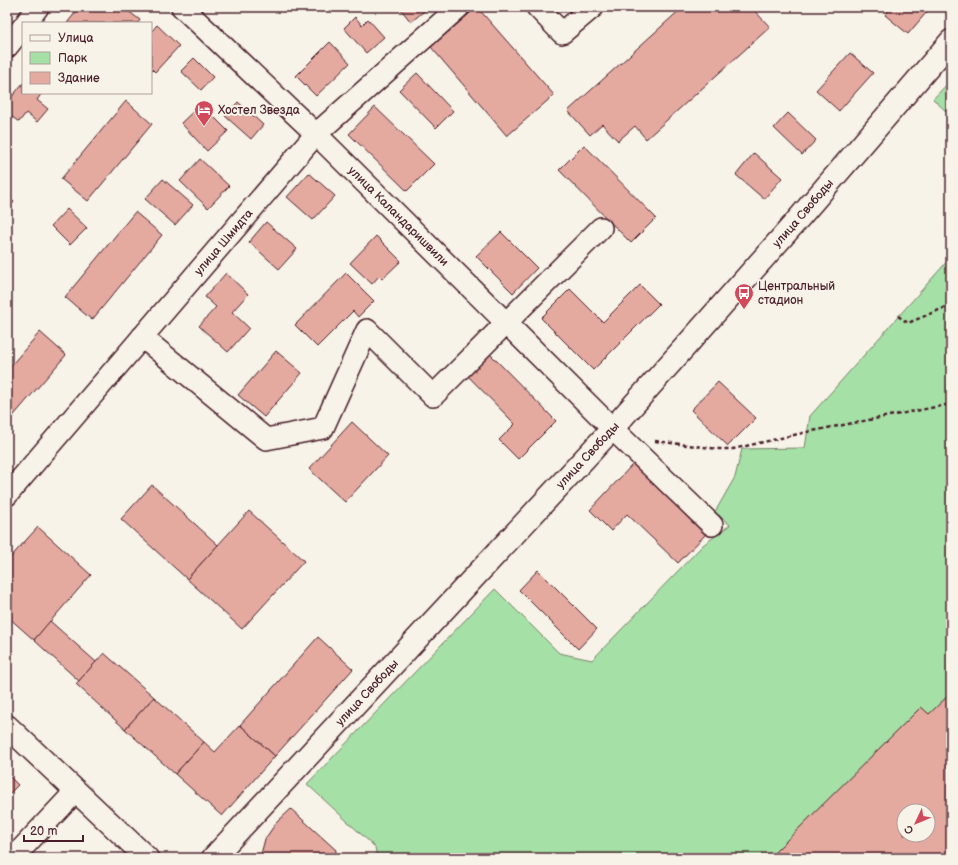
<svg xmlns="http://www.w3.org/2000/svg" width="958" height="865" viewBox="0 0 958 865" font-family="'Balsamiq Sans',sans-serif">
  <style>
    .green { fill: #a5e0a6; stroke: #788068; fill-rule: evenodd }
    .building { fill: #e4aaa0; stroke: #4a1f2b; fill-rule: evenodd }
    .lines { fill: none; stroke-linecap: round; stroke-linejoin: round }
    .minor-casing { stroke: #4a1f2b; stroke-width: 24 }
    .major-casing { stroke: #4a1f2b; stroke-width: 25 }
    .path { stroke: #4a1f2b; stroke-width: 2.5; stroke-dasharray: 4 3; stroke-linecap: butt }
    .minor { stroke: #f7f3e8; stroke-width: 21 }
    .major { stroke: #f7f3e8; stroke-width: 22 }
    .labels { text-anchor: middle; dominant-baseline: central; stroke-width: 4; stroke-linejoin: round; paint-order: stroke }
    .poi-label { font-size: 12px; fill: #4a1f2b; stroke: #f7f3e8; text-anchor: start }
    .street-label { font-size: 12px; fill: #4a1f2b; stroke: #f7f3e8 }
  </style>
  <rect width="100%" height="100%" fill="#f7f3e8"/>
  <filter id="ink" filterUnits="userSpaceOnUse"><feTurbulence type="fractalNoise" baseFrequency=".025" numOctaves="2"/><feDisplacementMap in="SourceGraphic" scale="8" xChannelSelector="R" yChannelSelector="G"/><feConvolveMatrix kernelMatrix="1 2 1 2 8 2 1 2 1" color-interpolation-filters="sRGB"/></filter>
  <g filter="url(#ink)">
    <g class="green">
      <path d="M 951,80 L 951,116 L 933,99 Z"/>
      <path d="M 951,257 L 951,858 L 377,858 L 375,847 L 307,784 L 495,589 L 559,653 L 592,660 L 703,545 L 730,525 L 715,512 L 735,477 L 742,449 L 805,448 L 810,416 ZM 904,811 L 928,811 L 928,835 L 904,835 Z"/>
    </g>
    <g class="building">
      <path d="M 80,7 L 123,7 L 140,20 L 138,23 L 67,23 Z"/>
      <path d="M 399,7 L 429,7 L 411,22 Z"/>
      <path d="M 477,7 L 554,95 L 507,136 L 431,47 Z"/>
      <path d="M 683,7 L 751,7 L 770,27 L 646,139 L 635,126 L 618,141 L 602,124 L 590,135 L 568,111 Z"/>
      <path d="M 892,7 L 931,7 L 908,34 L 885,15 Z"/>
      <path d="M 355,17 L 362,25 L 368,19 L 384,37 L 366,53 L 344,28 Z"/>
      <path d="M 157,25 L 179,46 L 155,72 L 151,68 L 151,32 Z"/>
      <path d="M 330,42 L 350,63 L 316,96 L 296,76 Z"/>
      <path d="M 850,53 L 873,73 L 839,111 L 816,90 Z"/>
      <path d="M 194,58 L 213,77 L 201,90 L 181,71 Z"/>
      <path d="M 417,73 L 453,111 L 436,128 L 399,90 Z"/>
      <path d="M 23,83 L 23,93 L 42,93 L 37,100 L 48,109 L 37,122 L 26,113 L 19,122 L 7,113 L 7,103 Z"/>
      <path d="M 126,101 L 152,124 L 88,201 L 61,179 Z"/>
      <path d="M 238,102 L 263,125 L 251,139 L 225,116 Z"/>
      <path d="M 201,104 L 228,131 L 207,151 L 181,123 Z"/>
      <path d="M 375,107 L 434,164 L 407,191 L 349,134 Z"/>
      <path d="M 788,113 L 816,140 L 802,155 L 774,128 Z"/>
      <path d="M 584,145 L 656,218 L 631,243 L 559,170 Z"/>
      <path d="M 754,153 L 782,178 L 764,199 L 736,175 Z"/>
      <path d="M 200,159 L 229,186 L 208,208 L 180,181 Z"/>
      <path d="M 309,173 L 335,196 L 313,220 L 287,197 Z"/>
      <path d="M 163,179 L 193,205 L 175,225 L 145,199 Z"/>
      <path d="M 7,196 L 14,202 L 7,210 Z"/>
      <path d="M 67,209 L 87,228 L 70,245 L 51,226 Z"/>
      <path d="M 135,212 L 162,235 L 92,320 L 65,297 Z"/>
      <path d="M 266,222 L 297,249 L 279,269 L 249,242 Z"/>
      <path d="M 501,232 L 537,268 L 513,293 L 476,256 Z"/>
      <path d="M 376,236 L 401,261 L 382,279 L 379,276 L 372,284 L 350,263 Z"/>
      <path d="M 226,273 L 248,294 L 232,312 L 249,328 L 228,352 L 199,326 L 216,307 L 205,297 Z"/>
      <path d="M 346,273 L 374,301 L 358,317 L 353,311 L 317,347 L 295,325 Z"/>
      <path d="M 640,285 L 659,304 L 593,370 L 541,318 L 570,289 L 603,322 Z"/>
      <path d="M 40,332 L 66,355 L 8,422 L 7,420 L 7,370 Z"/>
      <path d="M 276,351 L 302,373 L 264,417 L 238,395 Z"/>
      <path d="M 488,352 L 556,421 L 518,459 L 499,440 L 515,424 L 466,374 Z"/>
      <path d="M 718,382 L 756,418 L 728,446 L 691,410 Z"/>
      <path d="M 352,422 L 388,456 L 345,502 L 309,469 Z"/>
      <path d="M 633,464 L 707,533 L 678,563 L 627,514 L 611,531 L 590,510 Z"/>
      <path d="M 152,485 L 218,545 L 187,579 L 121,519 Z"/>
      <path d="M 249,511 L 304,561 L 242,629 L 187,579 Z"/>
      <path d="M 38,527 L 91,575 L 34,640 L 7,616 L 7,561 Z"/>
      <path d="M 538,570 L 597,629 L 578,649 L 519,590 Z"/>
      <path d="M 50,621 L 96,662 L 79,681 L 34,640 Z"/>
      <path d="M 318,637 L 353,669 L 275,756 L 240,725 Z"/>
      <path d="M 104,653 L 154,697 L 125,729 L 76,684 Z"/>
      <path d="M 951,693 L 951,858 L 769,858 L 921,707 L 929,714 ZM 904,811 L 928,811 L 928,835 L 904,835 Z"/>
      <path d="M 154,697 L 204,742 L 175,774 L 125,729 Z"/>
      <path d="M 240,725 L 275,756 L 222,816 L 175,774 L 204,742 L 215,752 Z"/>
      <path d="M 7,774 L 18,785 L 7,796 Z"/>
      <path d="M 291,809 L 336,850 L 335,858 L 260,858 L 265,839 L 276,823 Z"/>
    </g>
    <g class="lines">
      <defs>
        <g id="minor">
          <path id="s1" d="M 182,7 L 316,134 L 621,437 L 712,525"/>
          <path d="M 537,7 L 562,33 L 593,7"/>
          <path d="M 26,23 L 38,7"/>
          <path d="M 7,47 L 23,27"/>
          <path d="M 142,337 L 266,439 L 323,428 L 367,330 L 433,396 L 601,228"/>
          <path id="s2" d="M 7,495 L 316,134 L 459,7"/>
          <path d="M 13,858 L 75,792"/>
        </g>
        <g id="major">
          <path d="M 7,726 L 147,858"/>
          <path id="s3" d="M 213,858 L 613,428 L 793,225 L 951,41"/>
        </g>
      </defs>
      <use href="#minor" class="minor-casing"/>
      <use href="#major" class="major-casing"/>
      <g class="path">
        <path d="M 898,316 L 908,323 L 951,305"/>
        <path d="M 655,441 L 719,449 L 733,449 L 807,432 L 951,404"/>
      </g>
      <use href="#minor" class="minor"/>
      <use href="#major" class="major"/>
    </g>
  </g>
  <defs>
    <symbol id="hotel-pin" viewBox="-11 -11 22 30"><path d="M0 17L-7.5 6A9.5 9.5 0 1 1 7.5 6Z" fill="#d1495b" stroke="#f7f3e8"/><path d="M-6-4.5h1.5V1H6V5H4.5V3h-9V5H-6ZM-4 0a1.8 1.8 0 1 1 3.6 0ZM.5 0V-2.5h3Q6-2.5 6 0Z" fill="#fff"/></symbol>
    <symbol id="bus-pin" viewBox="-11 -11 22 30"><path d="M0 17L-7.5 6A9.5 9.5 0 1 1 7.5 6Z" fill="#d1495b" stroke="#f7f3e8"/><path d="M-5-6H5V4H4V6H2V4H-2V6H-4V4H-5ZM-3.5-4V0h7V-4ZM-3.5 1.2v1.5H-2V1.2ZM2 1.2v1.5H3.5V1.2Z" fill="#fff"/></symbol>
  </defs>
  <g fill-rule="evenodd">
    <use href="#hotel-pin" x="193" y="99" width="22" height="30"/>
    <use href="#bus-pin" x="733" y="282" width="22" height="30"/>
  </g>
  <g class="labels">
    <g class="poi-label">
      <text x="218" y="110">Хостел Звезда</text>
      <text x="758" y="286">Центральный<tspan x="758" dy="14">стадион</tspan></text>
    </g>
    <g class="street-label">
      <text stroke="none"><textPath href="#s3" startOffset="874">улица Свободы</textPath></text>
      <text stroke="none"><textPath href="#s1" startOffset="301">улица Каландаришвили</textPath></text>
      <text stroke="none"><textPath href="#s2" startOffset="333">улица Шмидта</textPath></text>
      <text stroke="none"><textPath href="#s3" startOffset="550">улица Свободы</textPath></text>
      <text stroke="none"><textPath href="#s3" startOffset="226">улица Свободы</textPath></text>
    </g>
  </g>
  <rect width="958" height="865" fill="none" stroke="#f7f3e8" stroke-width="24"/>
  <rect x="12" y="12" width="934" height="841" fill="none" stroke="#4a1f2b" stroke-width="1.5" filter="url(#ink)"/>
  <rect x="22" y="22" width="130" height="72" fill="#f7f3e8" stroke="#b29e9c"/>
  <rect x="30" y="35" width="20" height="6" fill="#f7f3e8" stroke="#b29e9c"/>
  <text x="58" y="42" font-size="12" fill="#4a1f2b">Улица</text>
  <rect x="30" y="52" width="20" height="12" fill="#a5e0a6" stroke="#b29e9c"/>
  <text x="58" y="62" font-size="12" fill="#4a1f2b">Парк</text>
  <rect x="30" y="72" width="20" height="12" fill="#e4aaa0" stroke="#b29e9c"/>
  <text x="58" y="82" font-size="12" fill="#4a1f2b">Здание</text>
  <g transform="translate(916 823) rotate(226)"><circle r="19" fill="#f7f3e8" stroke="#b29e9c"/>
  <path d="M0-3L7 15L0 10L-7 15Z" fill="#d1495b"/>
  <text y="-6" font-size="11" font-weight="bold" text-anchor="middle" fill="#4a1f2b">С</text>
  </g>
  <path d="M24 835v6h59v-6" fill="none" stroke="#4a1f2b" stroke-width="2"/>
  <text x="30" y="835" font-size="12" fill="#4a1f2b" stroke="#f7f3e8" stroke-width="3" paint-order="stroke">20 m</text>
</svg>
